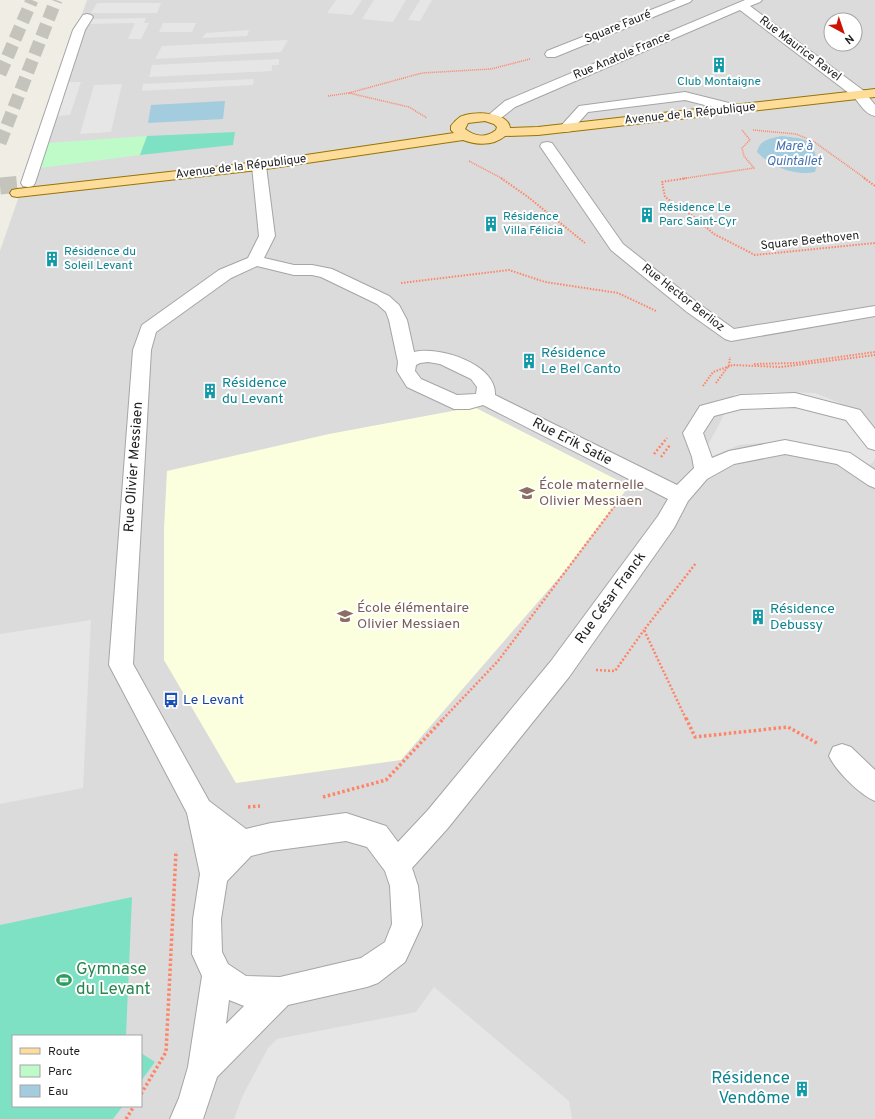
<svg xmlns="http://www.w3.org/2000/svg" width="875" height="1119" viewBox="0 0 875 1119" font-family="Overpass,sans-serif">
  <style>
    .residential { fill: #dcdbdb; fill-rule: evenodd }
    .education { fill: #fcffdd }
    .park { fill: #bffbc9 }
    .pitch { fill: #7fe1c4 }
    .parking { fill: #e6e6e6 }
    .water { fill: #a3ccdf }
    .lines { fill: none; stroke-linecap: round; stroke-linejoin: round }
    .major-tunnel { stroke: #c5c4bc; stroke-width: 17; stroke-dasharray: 17 8; stroke-linecap: butt }
    .highway-tunnel { stroke: #c5c4bc; stroke-width: 13; stroke-dasharray: 13 6; stroke-linecap: butt }
    .minor-casing { stroke: #a5a5a5; stroke-width: 2 }
    .major-casing { stroke: #987400; stroke-width: 2 }
    .path-far3 { stroke: #fe8467; stroke-width: 1.5; stroke-dasharray: 1 1; stroke-linecap: butt }
    .path-far2 { stroke: #fe8467; stroke-width: 2; stroke-dasharray: 1.5 1.5; stroke-linecap: butt }
    .path-far1 { stroke: #fe8467; stroke-width: 2.5; stroke-dasharray: 2 2; stroke-linecap: butt }
    .path { stroke: #fe8467; stroke-width: 3.5; stroke-dasharray: 2.5 2.5; stroke-linecap: butt }
    .minor { fill: #fff; fill-rule: evenodd }
    .major { fill: #fedc9a; fill-rule: evenodd }
    .labels { text-anchor: middle; dominant-baseline: central; stroke-width: 4; stroke-linejoin: round; paint-order: stroke }
    .far-street-label { font-size: 12px; fill: #1e1e1e; stroke: #fff }
    .far-culture-label { font-size: 12px; fill: #0d838f; stroke: #fff; text-anchor: start }
    .far-water-label { font-size: 13px; font-style: italic; fill: #4773b1; stroke: #fff }
    .culture-label { font-size: 14px; fill: #0d838f; stroke: #fff; text-anchor: start }
    .street-label { font-size: 14px; fill: #1e1e1e; stroke: #fff }
    .education-label { font-size: 14px; fill: #785e54; stroke: #fff; text-anchor: start }
    .transit-label { font-size: 14px; fill: #164399; stroke: #fff; text-anchor: start }
    .near-leisure-label { font-size: 17px; fill: #27864d; stroke: #fff; text-anchor: start }
    .near-culture-label { font-size: 17px; fill: #0d838f; stroke: #fff; text-anchor: end }
  </style>
  <rect width="100%" height="100%" fill="#efede4"/>
  <path class="residential" d="M 87,0 L 875,0 L 875,1119 L 0,1119 L 0,251 ZM 831,20 L 855,20 L 855,44 L 831,44 ZM 13,1036 L 141,1036 L 141,1106 L 13,1106 Z"/>
  <path class="education" d="M 474,407 L 629,486 L 564,572 L 401,760 L 236,783 L 164,660 L 164,529 L 167,471 L 329,434 Z"/>
  <path class="park" d="M 147,136 L 140,155 L 40,168 L 48,143 Z"/>
  <g class="pitch">
    <path d="M 235,132 L 233,145 L 140,155 L 147,136 Z"/>
    <path d="M 132,897 L 126,1036 L 13,1036 L 13,1106 L 123,1106 L 113,1119 L 0,1119 L 0,925 Z"/>
    <path d="M 141,1053 L 155,1062 L 141,1081 Z"/>
  </g>
  <g class="parking">
    <path d="M 336,0 L 362,0 L 352,15 L 327,13 Z"/>
    <path d="M 374,0 L 406,0 L 393,22 L 362,19 Z"/>
    <path d="M 420,0 L 432,0 L 420,21 L 408,20 Z"/>
    <path d="M 97,3 L 161,3 L 157,13 L 91,13 Z"/>
    <path d="M 146,18 L 144,23 L 149,23 L 141,39 L 128,39 L 135,23 L 87,24 L 90,19 Z"/>
    <path d="M 163,23 L 196,23 L 192,32 L 159,32 Z"/>
    <path d="M 249,30 L 247,36 L 202,38 L 206,33 Z"/>
    <path d="M 288,40 L 281,52 L 155,59 L 162,46 Z"/>
    <path d="M 279,59 L 279,65 L 272,65 L 272,71 L 149,77 L 152,65 Z"/>
    <path d="M 254,79 L 253,85 L 142,91 L 143,84 Z"/>
    <path d="M 67,82 L 81,82 L 70,115 L 56,116 Z"/>
    <path d="M 122,84 L 111,132 L 80,134 L 94,85 Z"/>
    <path d="M 774,392 L 815,393 L 842,404 L 875,436 L 875,459 L 870,465 L 841,451 L 784,441 L 739,445 L 699,462 L 735,394 Z"/>
    <path d="M 91,620 L 83,788 L 0,804 L 0,634 Z"/>
    <path d="M 434,987 L 569,1101 L 572,1119 L 234,1119 L 243,1095 L 268,1048 L 277,1039 L 416,1012 Z"/>
  </g>
  <g class="water">
    <path d="M 225,101 L 223,119 L 148,123 L 151,105 Z"/>
    <path d="M 781,136 L 798,138 L 809,141 C 815,150 819,161 815,172 C 795,176 771,167 757,152 C 760,139 770,139 781,136 Z"/>
  </g>
  <g class="lines">
    <path class="major-tunnel" d="M 0,186 L 21,184"/>
    <g class="highway-tunnel">
      <path d="M 0,74 L 32,0"/>
      <path d="M 0,143 L 56,0"/>
    </g>
    <defs>
      <g id="minor">
        <path d="M 676,0 L 692,0 L 690,2 L 555,57 L 547,57 L 545,54 L 547,51 Z"/>
        <path d="M 745,0 L 762,0 L 760,2 L 750,6 L 864,91 L 875,105 L 875,116 C 865,114 860,104 854,97 L 740,10 L 515,107 L 497,121 L 487,121 L 485,118 L 505,101 Z"/>
        <path d="M 87,14 L 91,15 L 93,17 L 85,30 L 35,183 L 33,186 L 28,187 L 23,186 L 21,183 L 73,30 L 83,15 Z"/>
        <path d="M 685,92 L 741,106 L 743,109 L 741,112 L 736,113 L 685,100 L 588,112 L 571,131 L 566,132 L 561,131 L 559,128 L 579,106 Z"/>
        <path d="M 547,142 L 552,143 L 623,244 L 699,304 L 734,329 L 875,306 L 875,316 L 731,341 L 725,339 L 687,312 L 611,250 L 540,146 L 542,143 Z"/>
        <path d="M 259,162 L 264,163 L 266,166 L 275,236 L 264,258 L 294,265 L 312,265 L 332,269 L 389,296 L 399,305 L 407,320 L 414,352 C 439,346 497,364 495,395 L 677,485 L 694,468 L 692,457 L 683,433 L 700,406 L 741,395 L 795,393 L 860,410 L 875,429 L 875,450 L 868,448 L 846,420 L 795,407 L 741,409 L 714,416 L 703,433 L 712,458 L 729,451 L 785,440 L 850,453 L 875,470 L 875,488 L 868,485 L 837,464 L 785,454 L 734,464 L 707,479 L 688,501 L 674,528 L 569,677 L 448,828 L 412,868 L 418,886 L 422,925 L 405,962 L 378,983 L 367,987 L 288,1005 L 217,1077 L 203,1119 L 170,1119 L 179,1098 L 188,1067 L 202,976 L 192,954 L 193,919 L 200,874 L 187,813 L 109,665 L 133,350 L 142,325 L 219,270 L 248,258 L 259,236 L 252,166 L 254,163 ZM 257,266 L 294,275 L 312,275 L 321,277 L 377,304 L 386,312 L 389,320 L 398,362 L 397,371 L 407,387 L 454,409 L 469,409 L 483,405 L 668,499 L 658,516 L 551,661 L 428,810 L 398,842 L 386,826 L 346,813 L 271,823 L 246,829 L 209,801 L 133,664 L 151,350 L 156,332 L 231,278 ZM 428,362 L 440,364 L 471,379 L 477,387 L 476,394 L 457,395 L 421,379 L 415,371 L 416,365 L 420,363 ZM 346,841 L 367,847 L 385,871 L 390,886 L 392,924 L 385,942 L 361,958 L 280,977 L 246,976 L 228,964 L 222,952 L 221,919 L 227,881 L 251,856 L 271,851 ZM 229,1000 L 244,1006 L 226,1024 Z"/>
        <path d="M 842,744 L 851,747 L 875,770 L 875,801 C 860,795 836,771 829,756 L 833,747 Z"/>
      </g>
      <path id="major" d="M 875,89 L 875,97 L 538,135 L 505,136 C 493,146 477,145 463,140 L 259,170 L 17,197 L 12,196 L 10,193 L 12,190 L 17,189 L 259,162 L 454,133 L 451,130 L 451,126 C 453,123 457,119 460,117 C 472,111 508,111 510,128 L 538,127 ZM 485,121 L 494,124 L 497,127 L 496,130 C 486,138 475,137 465,129 L 468,123 Z"/>
    </defs>
    <use href="#minor" class="minor-casing"/>
    <use href="#major" class="major-casing"/>
    <g class="path-far3">
      <path d="M 349,93 L 422,73 L 491,69 L 530,59"/>
      <path d="M 328,96 L 349,93 L 409,107 L 427,118"/>
      <path d="M 753,130 L 796,134 L 813,141 L 866,179"/>
      <path d="M 469,161 L 503,179"/>
      <path d="M 680,179 L 754,168 L 744,156 L 742,148 L 750,140 L 742,130"/>
    </g>
    <g class="path-far2">
      <path d="M 501,178 L 528,197 L 585,243"/>
      <path d="M 687,178 L 662,182 L 665,197 L 694,217 L 714,234 L 755,255 L 875,243"/>
      <path d="M 864,178 L 875,186"/>
      <path d="M 401,283 L 509,270 L 545,282 L 618,293 L 656,311"/>
      <path d="M 754,364 L 796,363 L 875,352"/>
      <path d="M 716,383 L 729,365 L 730,357"/>
      <path d="M 703,386 L 713,372 L 733,365 L 781,367 L 875,355"/>
    </g>
    <g class="path-far1">
      <path d="M 654,454 L 667,438"/>
      <path d="M 661,457 L 670,445"/>
      <path d="M 596,670 L 615,671 L 644,630"/>
      <path d="M 443,719 L 498,661 L 623,495"/>
      <path d="M 686,719 L 644,630 L 696,563"/>
    </g>
    <g class="path">
      <path d="M 686,718 L 695,737 L 788,727 L 817,743"/>
      <path d="M 323,797 L 386,780 L 444,718"/>
      <path d="M 248,807 L 260,806"/>
      <path d="M 141,1094 L 166,1052 L 176,851"/>
      <path d="M 126,1119 L 134,1106"/>
    </g>
    <use href="#minor" class="minor"/>
    <use href="#major" class="major"/>
  </g>
  <defs>
    <symbol id="building-bare" viewBox="-9 -9 18 18"><path d="M-4-6H4V6H1V3H-1V6H-4ZM-2.5-4.3h1.7v1.8h-1.7ZM.8-4.3h1.7v1.8H.8ZM-2.5-1h1.7V.8h-1.7ZM.8-1h1.7V.8H.8Z" fill="#0f9aa8" stroke="#fff" stroke-width="2.5" paint-order="stroke"/></symbol>
    <symbol id="school-bare" viewBox="-9 -9 18 18"><path d="M0-5L7-2L0 1L-7-2ZM-4 1L0 2.5L4 1V4Q0 6-4 4Z" fill="#8d6e63" stroke="#fff" stroke-width="2.5" paint-order="stroke"/></symbol>
    <symbol id="bus-bare" viewBox="-9 -9 18 18"><path d="M-5-6H5V4H4V6H2V4H-2V6H-4V4H-5ZM-3.5-4V0h7V-4ZM-3.5 1.2v1.5H-2V1.2ZM2 1.2v1.5H3.5V1.2Z" fill="#1a4fb4" stroke="#fff" stroke-width="2.5" paint-order="stroke"/></symbol>
    <symbol id="stadium-bare" viewBox="-9 -9 18 18"><path d="M0-5a6.5 5 0 1 0 0 10a6.5 5 0 1 0 0-10ZM-3.5-1.8h7v3.6h-7Z" fill="#2e9e5b" stroke="#fff" stroke-width="2.5" paint-order="stroke"/></symbol>
  </defs>
  <g fill-rule="evenodd">
    <use href="#building-bare" x="708" y="54" width="22" height="22"/>
    <use href="#building-bare" x="636" y="204" width="22" height="22"/>
    <use href="#building-bare" x="480" y="213" width="22" height="22"/>
    <use href="#building-bare" x="41" y="248" width="22" height="22"/>
    <use href="#building-bare" x="518" y="350" width="22" height="22"/>
    <use href="#building-bare" x="199" y="380" width="22" height="22"/>
    <use href="#school-bare" x="516" y="482" width="22" height="22"/>
    <use href="#school-bare" x="334" y="605" width="22" height="22"/>
    <use href="#building-bare" x="747" y="606" width="22" height="22"/>
    <use href="#bus-bare" x="160" y="689" width="22" height="22"/>
    <use href="#stadium-bare" x="53" y="969" width="22" height="22"/>
    <use href="#building-bare" x="791" y="1078" width="22" height="22"/>
  </g>
  <g class="labels">
    <g class="far-street-label">
      <text transform="translate(618 27) rotate(-22)">Square Fauré</text>
      <text transform="translate(800 49) rotate(37)">Rue Maurice Ravel</text>
      <text transform="translate(622 56) rotate(-23)">Rue Anatole France</text>
      <text transform="translate(690 114) rotate(-6)">Avenue de la République</text>
      <text transform="translate(241 167) rotate(-7)">Avenue de la République</text>
      <text transform="translate(810 241) rotate(-6)">Square Beethoven</text>
      <text transform="translate(683 298) rotate(38)">Rue Hector Berlioz</text>
    </g>
    <g class="far-culture-label">
      <text x="719" y="82" text-anchor="middle">Club Montaigne</text>
      <text x="659" y="208">Résidence Le<tspan x="659" dy="14">Parc Saint-Cyr</tspan></text>
      <text x="503" y="217">Résidence<tspan x="503" dy="14">Villa Félicia</tspan></text>
      <text x="64" y="252">Résidence du<tspan x="64" dy="14">Soleil Levant</tspan></text>
    </g>
    <g class="far-water-label">
      <text x="794" y="147">Mare à<tspan x="794" dy="15">Quintallet</tspan></text>
    </g>
    <g class="culture-label">
      <text x="541" y="353">Résidence<tspan x="541" dy="16">Le Bel Canto</tspan></text>
      <text x="222" y="383">Résidence<tspan x="222" dy="16">du Levant</tspan></text>
      <text x="770" y="609">Résidence<tspan x="770" dy="16">Debussy</tspan></text>
    </g>
    <g class="street-label">
      <text transform="translate(572 442) rotate(27)">Rue Erik Satie</text>
      <text transform="translate(134 467) rotate(-86)">Rue Olivier Messiaen</text>
      <text transform="translate(611 598) rotate(-54)">Rue César Franck</text>
    </g>
    <g class="education-label">
      <text x="539" y="485">École maternelle<tspan x="539" dy="16">Olivier Messiaen</tspan></text>
      <text x="357" y="608">École élémentaire<tspan x="357" dy="16">Olivier Messiaen</tspan></text>
    </g>
    <g class="transit-label">
      <text x="183" y="700">Le Levant</text>
    </g>
    <g class="near-leisure-label">
      <text x="76" y="970">Gymnase<tspan x="76" dy="20">du Levant</tspan></text>
    </g>
    <g class="near-culture-label">
      <text x="790" y="1079">Résidence<tspan x="790" dy="20">Vendôme</tspan></text>
    </g>
  </g>
  <rect x="12" y="1035" width="130" height="72" fill="#ffffff" stroke="#a5a5a5"/>
  <rect x="20" y="1048" width="20" height="6" fill="#fedc9a" stroke="#a5a5a5"/>
  <text x="48" y="1055" font-size="12" fill="#1e1e1e">Route</text>
  <rect x="20" y="1065" width="20" height="12" fill="#bffbc9" stroke="#a5a5a5"/>
  <text x="48" y="1075" font-size="12" fill="#1e1e1e">Parc</text>
  <rect x="20" y="1085" width="20" height="12" fill="#a3ccdf" stroke="#a5a5a5"/>
  <text x="48" y="1095" font-size="12" fill="#1e1e1e">Eau</text>
  <g transform="translate(843 32) rotate(140)"><circle r="19" fill="#ffffff" stroke="#a5a5a5"/>
  <path d="M0-3L7 15L0 10L-7 15Z" fill="#cc1200"/>
  <text y="-6" font-size="11" font-weight="bold" text-anchor="middle" fill="#1e1e1e">N</text>
  </g>
</svg>
